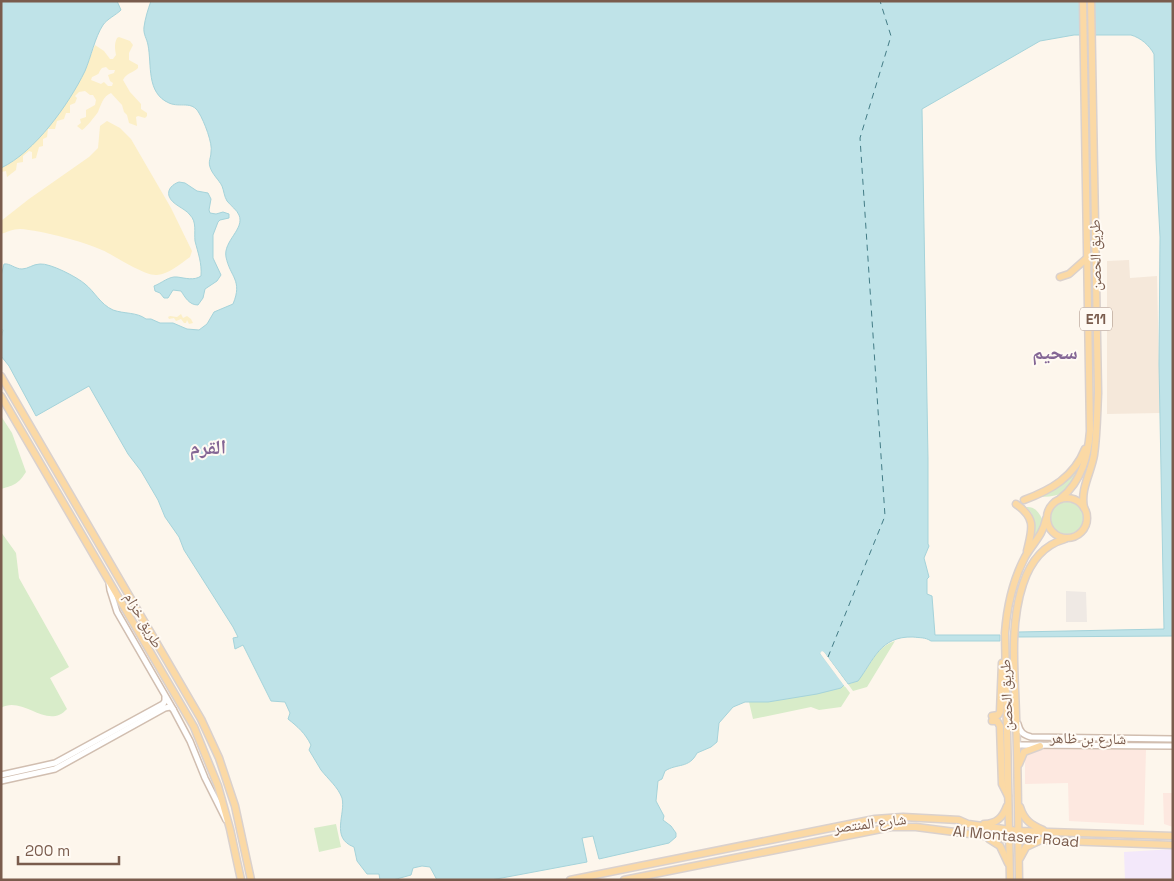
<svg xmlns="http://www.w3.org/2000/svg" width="1174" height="881" viewBox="0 0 1174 881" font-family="'Space Grotesk','Noto Naskh Arabic',sans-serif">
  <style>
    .residential { fill: #f5e8da }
    .commercial { fill: #fde8e0 }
    .industrial { fill: #efe9e4 }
    .education { fill: #f3e8fa }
    .green { fill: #d8ecc9 }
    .sand { fill: #fcefc7; fill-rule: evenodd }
    .water { fill: #bfe3e8; stroke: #a5d3da }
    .pier { fill: #fdf6ec }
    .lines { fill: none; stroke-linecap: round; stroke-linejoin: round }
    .ferry { stroke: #437c86; stroke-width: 1; stroke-dasharray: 6 5; stroke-linecap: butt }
    .minor-casing { stroke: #d1beb0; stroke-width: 8 }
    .major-casing { stroke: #dad1cd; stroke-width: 9 }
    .minor { stroke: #fff; stroke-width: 5 }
    .major { stroke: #fbd9a5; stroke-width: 6 }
    .labels { text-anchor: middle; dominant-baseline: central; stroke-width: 4; stroke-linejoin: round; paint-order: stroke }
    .shield { fill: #fffaf3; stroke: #a28b7f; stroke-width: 1 }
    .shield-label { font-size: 14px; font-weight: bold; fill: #7a5c4d }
    .street-label { font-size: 15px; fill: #7a5c4d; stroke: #fffaf3 }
    .district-label { font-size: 20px; font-weight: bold; fill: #846695; stroke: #fffaf3 }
  </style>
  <rect width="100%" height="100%" fill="#fdf6ec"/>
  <path class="residential" d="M 1129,260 L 1130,278 L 1157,276 L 1160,413 L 1107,414 L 1107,261 Z"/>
  <g class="commercial">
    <path d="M 1025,749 L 1146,750 L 1144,825 L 1069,821 L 1068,783 L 1025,784 Z"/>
    <path d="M 1163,793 L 1173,793 L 1173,827 L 1164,824 Z"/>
  </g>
  <path class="industrial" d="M 1066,591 L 1086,592 L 1087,622 L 1066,622 Z"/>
  <path class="education" d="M 1173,849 L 1173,880 L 1125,880 L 1124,852 Z"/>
  <g class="green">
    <path d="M 1,416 L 12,433 L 26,472 C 18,484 15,485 1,489 Z"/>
    <path d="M 1082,460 C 1074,486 1068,497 1040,497 L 1064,483 L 1071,476 Z"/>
    <circle cx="1067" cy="518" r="16"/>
    <path d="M 1026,507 C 1034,506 1039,512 1042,519 L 1040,530 L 1033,539 C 1035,527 1037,516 1026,507 Z"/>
    <path d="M 1,532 L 16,553 L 19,578 L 69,667 L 50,678 L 67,709 C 47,731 23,695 1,708 Z"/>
    <path d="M 895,641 L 867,687 L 853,691 L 848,684 C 868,682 869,649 895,641 Z"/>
    <path d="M 844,685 L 850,693 L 841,707 L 819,710 L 811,707 L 753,719 L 749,702 L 768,702 L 841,688 Z"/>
    <path d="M 336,824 L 341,847 L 319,852 L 314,828 Z"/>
  </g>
  <g class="sand">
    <path d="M 119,37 L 130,41 L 133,45 L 129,53 L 129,60 L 138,65 L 138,68 C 133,73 126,73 123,80 L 130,92 L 141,104 L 141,109 L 147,113 L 147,116 L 145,118 L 138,116 L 136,117 L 137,126 L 129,123 L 127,115 L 124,112 L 122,105 L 111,93 C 103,96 101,105 98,112 C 97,114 85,129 82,130 L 77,126 L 81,123 L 80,119 L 86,117 L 86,110 L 95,105 L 96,100 L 93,95 L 90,95 L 85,91 L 79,92 L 75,96 L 77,98 L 75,103 L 70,105 L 70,113 L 66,113 L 64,119 L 57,121 L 55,129 L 48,129 L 47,137 L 43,139 L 43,146 L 39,147 L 36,158 L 32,159 L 32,152 L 29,151 L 23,156 L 23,162 L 17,163 L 16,170 L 7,177 L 6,171 L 1,172 L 1,168 C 13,162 22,154 32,144 C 63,113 79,86 95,45 L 104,51 L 110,59 L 113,59 L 116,55 C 115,49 114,44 117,38 ZM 106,67 L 109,70 L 115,70 L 114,73 L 108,75 L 110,81 L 113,83 L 112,86 L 108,86 L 104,82 L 101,84 L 91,80 L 92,77 C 103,72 96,75 102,68 Z"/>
    <path d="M 107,121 L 120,128 L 131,139 L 171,208 L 192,251 L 190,257 C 180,264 169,274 157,275 C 146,276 119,259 108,253 C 91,243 40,230 20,229 C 13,229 7,232 1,234 L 1,221 L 29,199 L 89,157 L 98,148 L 100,126 Z"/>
    <path d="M 181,314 L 183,318 L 187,316 L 191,319 L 193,323 L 189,324 L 187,320 L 186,323 L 184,323 L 181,319 L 176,321 L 174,318 L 169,319 L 168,317 L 170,316 L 177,317 Z"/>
  </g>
  <g class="water">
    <path d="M 1,1 L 117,1 L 121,10 C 116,15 107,19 103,25 C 95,37 91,57 85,71 C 69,104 35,152 1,168 Z"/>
    <path d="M 151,1 L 1173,1 L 1173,636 L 1018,637 L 1018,632 L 1164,629 L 1159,364 L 1160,237 L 1156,159 L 1154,54 C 1149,45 1141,38 1131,35 L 1074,35 L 1040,41 L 922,109 L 928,459 L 928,544 L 929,546 L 924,558 L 929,577 L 927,579 L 927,594 L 932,596 L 935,635 L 1000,635 L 1000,641 L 931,641 C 925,637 920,638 913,637 C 880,636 874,660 858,681 L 848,684 L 824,652 L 820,653 L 844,685 L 841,688 L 817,694 L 768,702 L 745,702 L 733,707 L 719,723 L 717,742 L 711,747 L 697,753 C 689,769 677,763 665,771 L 662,779 L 658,781 L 656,801 L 664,816 L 663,820 L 671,826 L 676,833 L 676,837 L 669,843 L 599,859 L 593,836 L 582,838 L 587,862 L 491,880 L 437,880 L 430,867 L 422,866 L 413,868 L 411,875 L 393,880 L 380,880 L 379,874 L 367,874 L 357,861 L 354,847 C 330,838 346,814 342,798 C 338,787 328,779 321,770 C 317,763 313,757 309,750 L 311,745 C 305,733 298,727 288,719 L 290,713 L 285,702 L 271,701 L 243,645 L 235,649 L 233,638 L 238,637 L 233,627 L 184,550 L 179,537 L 165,517 L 158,500 L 141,471 L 128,454 L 89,386 L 36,416 L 9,366 L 1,356 L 1,339 L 3,330 L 1,329 L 1,276 L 4,264 C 10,263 15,269 22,269 C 28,269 33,264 40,264 C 50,263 77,277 85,284 C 95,292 100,304 113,310 C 124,314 137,312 146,319 L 151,319 L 160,323 L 173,323 L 187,329 L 199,330 L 207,324 L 214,312 L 233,304 C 243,280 230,277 226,257 C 223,241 245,229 239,215 C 237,210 231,206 227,201 C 224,196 224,191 222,186 C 219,180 212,174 210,167 C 208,161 211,158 211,152 C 213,144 204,121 199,113 C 192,100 180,108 169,103 C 146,93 152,65 148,45 C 147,39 143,34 144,27 C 145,19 148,9 151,1 Z"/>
    <path d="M 179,182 L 185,183 L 197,191 L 208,193 L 211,199 L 209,210 L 210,213 L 216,214 L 223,212 L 229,214 L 229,218 L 220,220 L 218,222 L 213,235 L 213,258 L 221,275 L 217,281 L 205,289 L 203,298 L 198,305 C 189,305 185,297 181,291 L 173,290 L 168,298 L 164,298 L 160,293 L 155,291 L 154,286 C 162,283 169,276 177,277 C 185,278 194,281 201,276 C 202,263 198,253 195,241 C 194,232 197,222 190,215 C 185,208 172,205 169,196 C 167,189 173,184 179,182 Z"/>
  </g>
  <path class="pier" d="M 822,651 L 824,652 L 849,686 L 845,687 L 822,656 L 820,653 Z"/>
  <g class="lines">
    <path class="ferry" d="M 828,657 L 885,516 L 860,138 L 891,36 L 880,1"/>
    <defs>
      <g id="minor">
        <path d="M 109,582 L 110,590 L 117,612 L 173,709 L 190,741 L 205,778 L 226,820"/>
        <path d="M 1018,724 C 1020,732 1023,735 1031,737 L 1173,739"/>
        <path d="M 1017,745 L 1173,746"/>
        <path d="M 1,775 L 55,763 L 163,704 L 165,701 L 165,697"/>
        <path d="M 1,781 L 55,769 L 165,708 L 170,707 L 173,709"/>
      </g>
      <g id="major">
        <path d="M 1060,277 L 1069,274 L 1087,258"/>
        <path d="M 1,376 L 201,719 L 219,758 L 235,806 L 251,880"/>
        <path d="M 1,396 L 194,727 L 218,786 L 230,829 L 241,880"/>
        <circle cx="1067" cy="518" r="20"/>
        <path d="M 1061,498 C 1082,481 1088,456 1090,431 L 1083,1"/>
        <path d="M 1024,500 C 1051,490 1074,477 1085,449"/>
        <path d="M 1016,504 C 1037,519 1032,529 1027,551"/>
        <path d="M 1084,508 C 1080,489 1091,473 1094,455 C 1097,434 1097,414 1098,393 L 1091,1"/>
        <path d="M 992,716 L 998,715 L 1000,712 L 1002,663"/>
        <path d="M 992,721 L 997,721 L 1000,726 L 1002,784 L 1008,796"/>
        <path d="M 1019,764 L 1024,752 L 1040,746"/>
        <path d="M 1020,807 C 1024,820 1031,825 1043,830"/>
        <path d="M 984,824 C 997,824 1003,817 1007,806"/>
        <path d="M 989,839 L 1000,846 L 1008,863"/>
        <path d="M 1020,858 L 1026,847 L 1039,841"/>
        <path d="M 570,880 L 875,819 L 903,817 L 959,820 L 968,824 L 1018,831 L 1173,836"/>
        <path d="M 624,880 L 891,827 L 916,827 L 1009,839 L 1173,845"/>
        <path d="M 1010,880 L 1005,633 C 1007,606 1013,580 1025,557 C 1033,543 1043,535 1046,519"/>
        <path d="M 1019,880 C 1018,825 1018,771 1016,716 C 1015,673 1009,626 1023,584 C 1030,563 1043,545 1065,539"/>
      </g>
    </defs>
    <use href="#minor" class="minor-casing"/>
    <use href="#major" class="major-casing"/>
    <use href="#minor" class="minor"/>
    <use href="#major" class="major"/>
  </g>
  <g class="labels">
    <rect class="shield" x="1080" y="307.5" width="32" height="23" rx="4"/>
    <g class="shield-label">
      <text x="1096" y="319">E11</text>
    </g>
    <g class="street-label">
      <text transform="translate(1095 255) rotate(-91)">طريق الحصن</text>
      <text transform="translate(144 620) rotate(60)">طريق خزام</text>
      <text transform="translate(1006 695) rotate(-92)">طريق الحصن</text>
      <text transform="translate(1088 738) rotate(1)">شارع بن ظاهر</text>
      <text transform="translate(870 823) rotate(-7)">شارع المنتصر</text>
      <text transform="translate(1016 836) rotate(5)">Al Montaser Road</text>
    </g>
    <g class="district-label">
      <text x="1055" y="352">سحيم</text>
      <text x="208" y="447">القرم</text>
    </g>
  </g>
  <rect width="1174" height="881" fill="none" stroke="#7a5c4d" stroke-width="5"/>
  <path d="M18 856v8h101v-8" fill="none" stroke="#7a5c4d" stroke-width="2.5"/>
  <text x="25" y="856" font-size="15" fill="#7a5c4d" stroke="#fffaf3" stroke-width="4" paint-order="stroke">200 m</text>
</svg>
